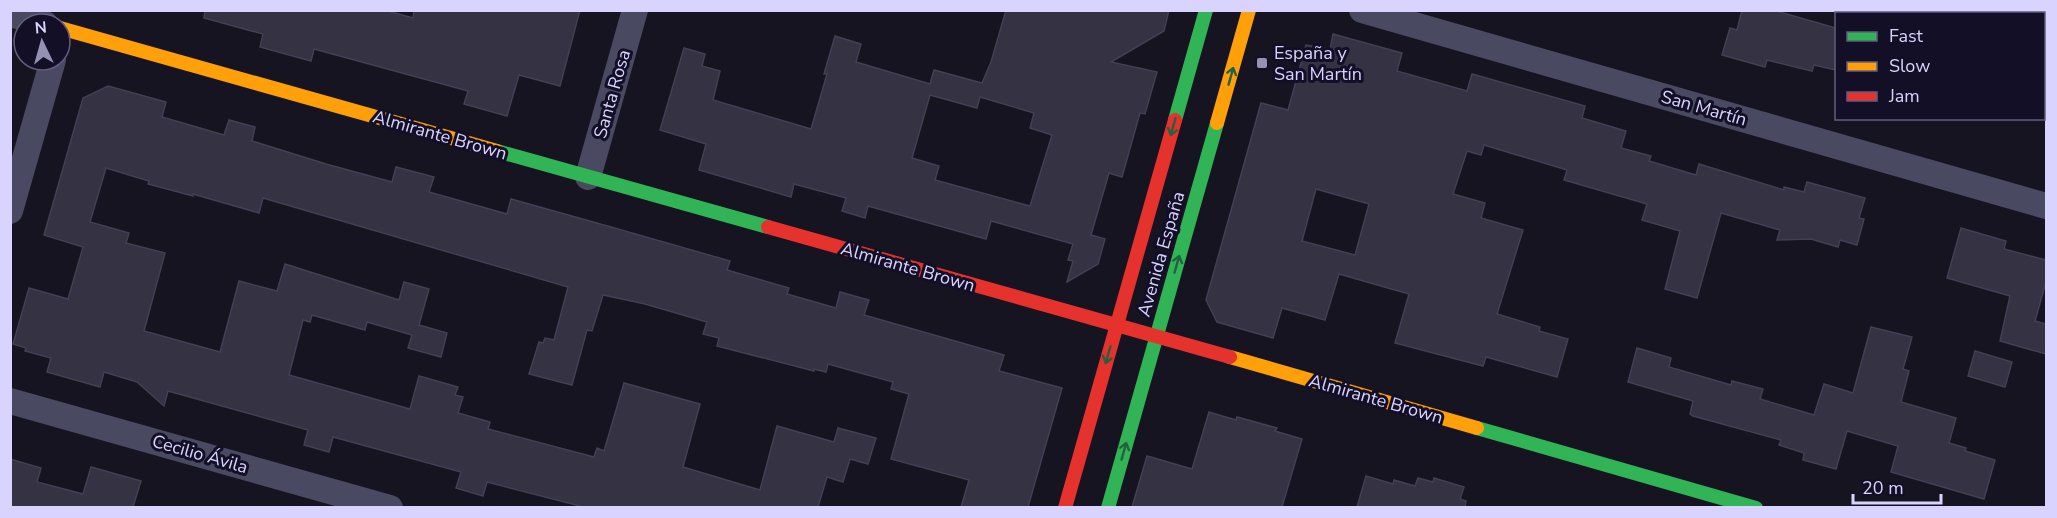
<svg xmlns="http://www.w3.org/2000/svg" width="2057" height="518" viewBox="0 0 2057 518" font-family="'Nunito Sans',sans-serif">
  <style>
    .building { fill: #343243; stroke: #433f54; stroke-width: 1.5; fill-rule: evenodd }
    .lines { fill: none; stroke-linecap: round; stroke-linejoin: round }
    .street { stroke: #4a4962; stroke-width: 26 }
    .fast { stroke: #30b455; stroke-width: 14 }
    .slow { stroke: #ff9f0a; stroke-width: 14 }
    .jam { stroke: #e5322d; stroke-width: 14 }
    .oneway { stroke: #22623e }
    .poi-dot { fill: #9591b1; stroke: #130f26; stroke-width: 2 }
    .labels { text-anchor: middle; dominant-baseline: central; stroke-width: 6; stroke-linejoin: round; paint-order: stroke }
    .poi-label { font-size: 18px; fill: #d9d4ff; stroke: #130f26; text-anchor: start }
    .street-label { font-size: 18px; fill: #d9d4ff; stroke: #130f26 }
  </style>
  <rect width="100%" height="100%" fill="#161421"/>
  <g class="building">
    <path d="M 205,10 L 384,10 L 413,18 L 414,10 L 580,10 L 560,86 L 519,75 L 507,116 L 464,104 L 468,91 L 314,49 L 311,61 L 260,47 L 263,34 L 204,18 Z"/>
    <path d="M 1006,10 L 1169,10 L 1164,31 L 1111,62 L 1157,72 L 1145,114 L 1140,113 L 1122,177 L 1109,173 L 1091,235 L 1105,239 L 1098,264 L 1067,282 L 1073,261 L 1068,260 L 1073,244 L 991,221 L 986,239 L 868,206 L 865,218 L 842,211 L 846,198 L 794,184 L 791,197 L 699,170 L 706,144 L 660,130 L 684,48 L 705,54 L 702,66 L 720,71 L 713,100 L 811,129 L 827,74 L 824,74 L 835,36 L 861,44 L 856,62 L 930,84 L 934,70 L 982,83 L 991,62 ZM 930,95 L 977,108 L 980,97 L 1034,113 L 1030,128 L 1052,135 L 1030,206 L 935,180 L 939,166 L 912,158 Z"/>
    <path d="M 1742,10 L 1773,10 L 1836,28 L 1836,70 L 1814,65 L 1812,71 L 1767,60 L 1765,67 L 1722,55 L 1730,28 L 1737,30 Z"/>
    <path d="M 1333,34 L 1402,53 L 1397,71 L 1467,91 L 1472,74 L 1585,106 L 1582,118 L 1626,131 L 1621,148 L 1651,156 L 1649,161 L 1696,175 L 1699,164 L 1784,190 L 1784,187 L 1804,192 L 1807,182 L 1865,198 L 1859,218 L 1864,219 L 1857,245 L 1840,240 L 1838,247 L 1811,239 L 1777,240 L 1780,230 L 1721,213 L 1697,298 L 1665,289 L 1680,231 L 1642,220 L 1647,204 L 1564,180 L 1567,170 L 1484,145 L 1481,155 L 1467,151 L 1453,194 L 1485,203 L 1481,218 L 1523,230 L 1497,314 L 1540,327 L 1539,331 L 1568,339 L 1557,377 L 1486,357 L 1483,366 L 1395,343 L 1409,294 L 1339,274 L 1325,320 L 1282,308 L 1273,338 L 1217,322 L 1206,300 L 1261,103 L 1288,110 L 1306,45 L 1330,49 ZM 1316,189 L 1369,204 L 1355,255 L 1302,241 Z"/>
    <path d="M 108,86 L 166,102 L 162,117 L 224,135 L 229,120 L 255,127 L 252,141 L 326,164 L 392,182 L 396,167 L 434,177 L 429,192 L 507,214 L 511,199 L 611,227 L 730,261 L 727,270 L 789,288 L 787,294 L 836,308 L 840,292 L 869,300 L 864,315 L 1004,355 L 999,371 L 1062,388 L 1028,507 L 961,507 L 969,480 L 891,459 L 909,394 L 891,389 L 893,382 L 828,364 L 826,372 L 814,369 L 814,371 L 717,346 L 719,338 L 703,334 L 707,322 L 645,304 L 603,295 L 592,331 L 587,330 L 572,385 L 529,374 L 539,342 L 543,343 L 545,338 L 554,340 L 568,287 L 263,198 L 259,213 L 193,194 L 193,196 L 148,184 L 149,181 L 106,168 L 90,222 L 129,233 L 126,243 L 165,253 L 144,331 L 220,352 L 239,281 L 277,291 L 285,264 L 399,300 L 404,282 L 429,289 L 419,325 L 447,333 L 441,357 L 408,348 L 412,335 L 367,322 L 365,330 L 312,315 L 310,322 L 303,320 L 289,375 L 410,409 L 419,376 L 458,387 L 455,395 L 463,397 L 458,413 L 490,422 L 488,429 L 594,457 L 597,448 L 604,451 L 624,383 L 700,404 L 683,467 L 760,490 L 777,426 L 834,442 L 838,428 L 876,438 L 868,464 L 850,459 L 843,482 L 827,477 L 818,507 L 584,507 L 487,482 L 483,496 L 456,488 L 461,472 L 333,437 L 329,452 L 304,445 L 308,430 L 168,391 L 164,406 L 137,382 L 104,372 L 100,387 L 47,372 L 51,358 L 25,351 L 26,348 L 13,344 L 29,288 L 68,299 L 83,247 L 44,235 L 83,98 Z"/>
    <path d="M 1961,228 L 2006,241 L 2004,249 L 2046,260 L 2046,282 L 2035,321 L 2046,324 L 2046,354 L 2000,341 L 2010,296 L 1947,278 Z"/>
    <path d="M 1871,327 L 1912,337 L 1903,369 L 1909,371 L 1901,402 L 1956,418 L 1949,443 L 1966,448 L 1965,451 L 1995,460 L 1984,499 L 1891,472 L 1898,446 L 1847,431 L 1836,469 L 1803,460 L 1804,453 L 1779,445 L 1781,440 L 1693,416 L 1690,414 L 1693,401 L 1628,382 L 1637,348 L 1671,358 L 1669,367 L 1731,385 L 1732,381 L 1763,389 L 1760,399 L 1814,415 L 1824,384 L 1853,393 Z"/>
    <path d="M 1975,351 L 2012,362 L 2005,387 L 1968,376 Z"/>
    <path d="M 1209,412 L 1236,420 L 1237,417 L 1277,428 L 1275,431 L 1302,439 L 1282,507 L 1132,507 L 1147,456 L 1192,469 Z"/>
    <path d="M 10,459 L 41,468 L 37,482 L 83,494 L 91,467 L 141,481 L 133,507 L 10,507 Z"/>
    <path d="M 1366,476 L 1393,484 L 1394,480 L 1415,486 L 1418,478 L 1433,482 L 1434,478 L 1464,487 L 1460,499 L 1466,501 L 1465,507 L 1357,507 Z"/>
  </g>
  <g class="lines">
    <g class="street">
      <path d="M 1362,10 L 2046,206"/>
      <path d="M 10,14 L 45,24"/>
      <path d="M 588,177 L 635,10"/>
      <path d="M 10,211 L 53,60"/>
      <path d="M 10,401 L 390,508"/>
    </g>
    <g class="fast">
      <path d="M 1175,120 L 1206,10"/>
      <path d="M 497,151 L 768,227"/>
      <path d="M 1477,428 L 1756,508"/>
      <path d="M 1108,508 L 1217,123"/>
    </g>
    <g class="slow">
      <path d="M 60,28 L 497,151"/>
      <path d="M 1217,123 L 1249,10"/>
      <path d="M 1230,357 L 1477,428"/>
    </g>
    <g class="jam">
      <path d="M 768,227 L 1230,357"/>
      <path d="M 1065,508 L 1175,120"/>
    </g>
  </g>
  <defs><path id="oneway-shaft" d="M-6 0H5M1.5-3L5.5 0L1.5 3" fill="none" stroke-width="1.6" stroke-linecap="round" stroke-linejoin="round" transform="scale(1.5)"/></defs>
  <g class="oneway">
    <use href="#oneway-shaft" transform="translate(1231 76) rotate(-74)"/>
    <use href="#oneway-shaft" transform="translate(1173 127) rotate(106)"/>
    <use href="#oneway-shaft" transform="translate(1177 264) rotate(-74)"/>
    <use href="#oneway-shaft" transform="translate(1108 355) rotate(106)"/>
    <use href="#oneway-shaft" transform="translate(1124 451) rotate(-74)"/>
  </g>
  <rect class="poi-dot" x="1256" y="57" width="12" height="12" rx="3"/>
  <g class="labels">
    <g class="poi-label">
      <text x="1274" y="53">España y<tspan x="1274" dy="21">San Martín</tspan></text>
    </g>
    <g class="street-label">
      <text transform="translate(612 94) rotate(-74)">Santa Rosa</text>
      <text transform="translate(1704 108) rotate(16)">San Martín</text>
      <text transform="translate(440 135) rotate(16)">Almirante Brown</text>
      <text transform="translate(1161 254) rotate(-74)">Avenida España</text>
      <text transform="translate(908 267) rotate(16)">Almirante Brown</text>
      <text transform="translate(1376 399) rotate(16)">Almirante Brown</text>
      <text transform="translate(200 454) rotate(16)">Cecilio Ávila</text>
    </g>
  </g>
  <rect width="2057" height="518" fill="none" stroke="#d9d4ff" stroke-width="24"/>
  <rect x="1835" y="12" width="210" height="108" fill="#130f26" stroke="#625e7d" stroke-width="1.5"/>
  <rect x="1847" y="32" width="30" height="9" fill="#30b455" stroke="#625e7d" stroke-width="1.5"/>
  <text x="1889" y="42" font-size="18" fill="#d9d4ff">Fast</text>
  <rect x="1847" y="62" width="30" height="9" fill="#ff9f0a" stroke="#625e7d" stroke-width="1.5"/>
  <text x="1889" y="72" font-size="18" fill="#d9d4ff">Slow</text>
  <rect x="1847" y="92" width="30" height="9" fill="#e5322d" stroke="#625e7d" stroke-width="1.5"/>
  <text x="1889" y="102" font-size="18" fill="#d9d4ff">Jam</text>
  <g transform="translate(42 42) rotate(355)"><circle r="28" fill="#130f26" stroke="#625e7d" stroke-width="1.5"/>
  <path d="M0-4.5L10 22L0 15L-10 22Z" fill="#9591b1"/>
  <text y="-9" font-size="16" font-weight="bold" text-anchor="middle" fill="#d9d4ff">N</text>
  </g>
  <path d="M1853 494v9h88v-9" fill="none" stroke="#d9d4ff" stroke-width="3"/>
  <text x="1862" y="494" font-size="18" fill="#d9d4ff" stroke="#130f26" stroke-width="4.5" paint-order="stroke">20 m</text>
</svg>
